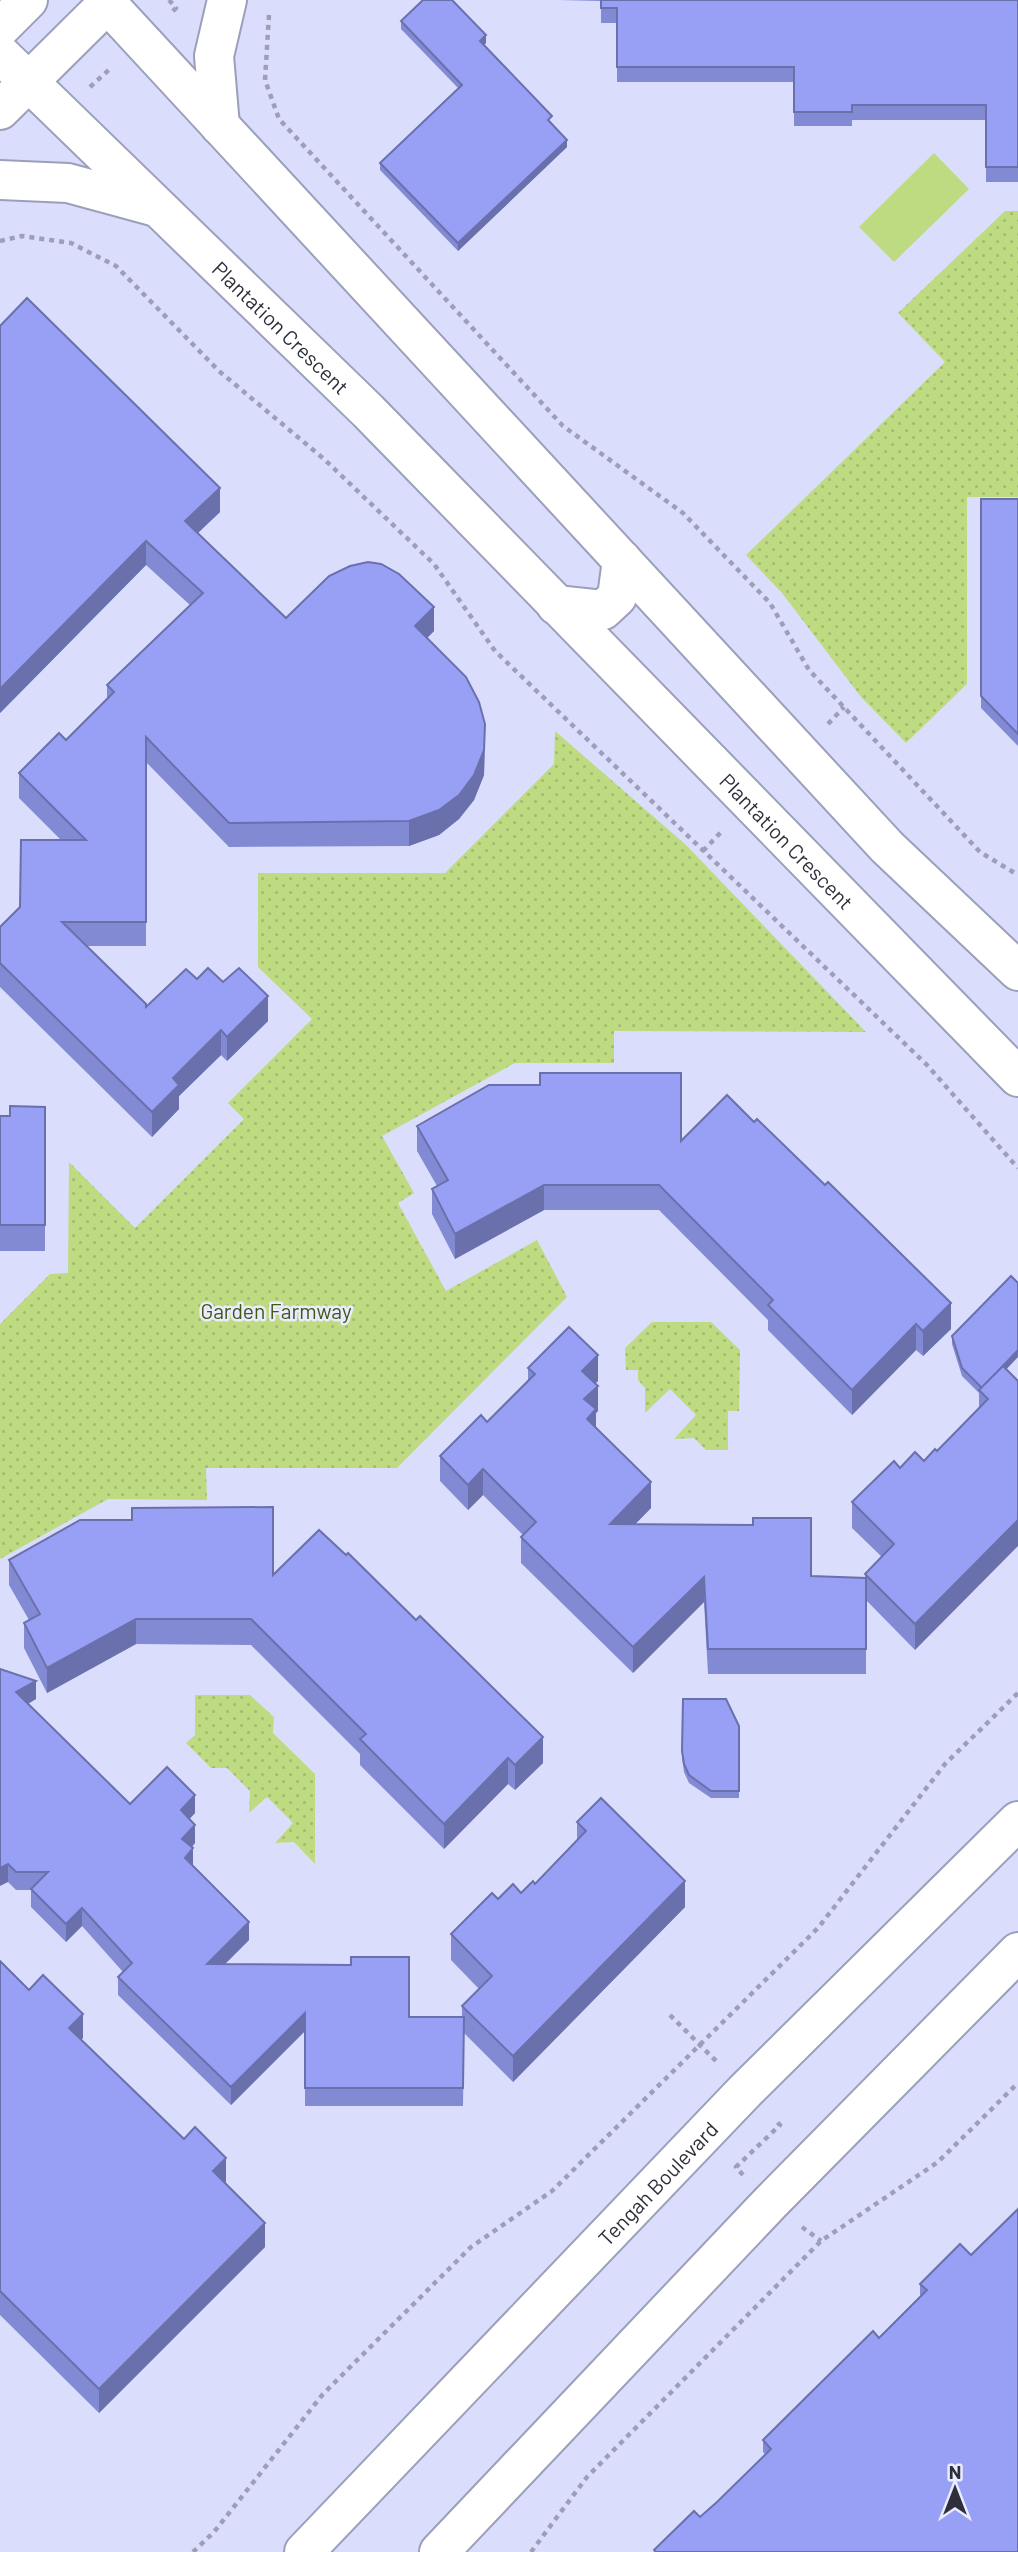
<svg xmlns="http://www.w3.org/2000/svg" width="1018" height="2552" viewBox="0 0 1018 2552" font-family="Barlow,sans-serif">
  <style>
    .park { fill: url(#park-dots) }
    .pitch { fill: #bedb82 }
    .lines { fill: none; stroke-linecap: round; stroke-linejoin: round }
    .minor-casing { stroke: #9b9fba; stroke-width: 42 }
    .secondary-casing { stroke: #9b9fba; stroke-width: 42 }
    .path { stroke: #9c9fb6; stroke-width: 4.5; stroke-dasharray: 5 5; stroke-linecap: butt }
    .minor { stroke: #fff; stroke-width: 38 }
    .secondary { stroke: #fff; stroke-width: 38 }
    .wall { fill: #838ad4 }
    .shaded-wall { fill: #6a70ac }
    .building { fill: #98a0f6; stroke: #6a70ac; stroke-width: 2 }
    .labels { text-anchor: middle; dominant-baseline: central; stroke-width: 5; stroke-linejoin: round; paint-order: stroke }
    .street-label { font-size: 21px; fill: #2e2f3a; stroke: #e9ecfe }
    .park-label { font-size: 21px; fill: #455715; stroke: #e9ecfe }
  </style>
  <defs>
    <pattern id="park-dots" width="8" height="8" patternUnits="userSpaceOnUse" patternTransform="scale(1.75)"><rect width="8" height="8" fill="#bedb82"/><path d="M2 2h.1M6 6h.1" fill="none" stroke="#a4bc71" stroke-width="1.8" stroke-linecap="round"/></pattern>
  </defs>
  <rect width="100%" height="100%" fill="#dadefc"/>
  <g class="park">
    <path d="M 1005,211 L 1018,211 L 1018,497 L 967,497 L 967,684 L 906,743 L 861,697 L 782,593 L 746,555 L 945,362 L 898,313 Z"/>
    <path d="M 555,731 L 685,844 L 866,1032 L 614,1031 L 614,1063 L 515,1063 L 382,1136 L 414,1193 L 398,1203 L 446,1291 L 537,1240 L 567,1297 L 397,1468 L 206,1468 L 207,1500 L 108,1499 L 0,1559 L 0,1324 L 50,1274 L 68,1273 L 69,1162 L 135,1228 L 244,1119 L 228,1103 L 312,1019 L 258,967 L 258,873 L 445,873 L 554,764 Z"/>
    <path d="M 652,1322 L 711,1322 L 740,1350 L 739,1411 L 728,1411 L 728,1450 L 706,1450 L 694,1438 L 674,1439 L 696,1415 L 670,1389 L 645,1413 L 645,1388 L 638,1380 L 638,1370 L 626,1370 L 625,1348 Z"/>
    <path d="M 195,1695 L 250,1695 L 274,1717 L 273,1733 L 315,1774 L 315,1864 L 294,1842 L 275,1843 L 293,1823 L 267,1797 L 249,1813 L 250,1791 L 227,1768 L 211,1768 L 186,1743 L 195,1735 Z"/>
  </g>
  <path class="pitch" d="M 934,153 L 969,189 L 894,262 L 859,227 Z"/>
  <g class="lines">
    <defs>
      <g id="minor">
        <path d="M 104,0 L 887,847 L 1018,971"/>
        <path d="M 0,28 L 28,0"/>
        <path id="s1" d="M 0,54 L 368,411 L 1018,1077"/>
        <path d="M 0,110 L 111,0"/>
        <path d="M 220,126 L 214,56 L 227,0"/>
        <path d="M 0,180 L 68,183 L 156,207"/>
        <path d="M 556,605 L 603,610 L 617,597 L 622,560"/>
      </g>
      <g id="secondary">
        <path id="s2" d="M 304,2552 L 746,2090 L 1018,1821"/>
        <path d="M 439,2552 L 770,2203 L 1018,1952"/>
      </g>
    </defs>
    <use href="#minor" class="minor-casing"/>
    <use href="#secondary" class="secondary-casing"/>
    <g class="path">
      <path d="M 169,0 L 176,8 L 170,14"/>
      <path d="M 269,15 L 265,80 L 279,119 L 563,426 L 683,513 L 770,603 L 809,670 L 980,852 L 1018,875"/>
      <path d="M 90,87 L 112,67"/>
      <path d="M 0,241 L 22,236 L 71,243 L 116,266 L 219,371 L 324,459 L 434,564 L 495,651 L 927,1065 L 1018,1168"/>
      <path d="M 828,724 L 844,707"/>
      <path d="M 703,851 L 723,830"/>
      <path d="M 670,2015 L 717,2062"/>
      <path d="M 743,2175 L 736,2167 L 780,2125 L 775,2120"/>
      <path d="M 802,2227 L 821,2241"/>
      <path d="M 193,2552 L 214,2532 L 323,2394 L 471,2247 L 552,2191 L 818,1928 L 945,1764 L 1018,1693"/>
      <path d="M 531,2552 L 587,2477 L 821,2241 L 938,2162 L 1018,2083"/>
    </g>
    <use href="#minor" class="minor"/>
    <use href="#secondary" class="secondary"/>
  </g>
  <g class="wall">
    <path d="M 559,0 L 1018,0 L 1018,182 L 986,182 L 986,120 L 852,120 L 852,126 L 794,126 L 794,82 L 617,82 L 617,23 L 601,23 L 601,1 Z"/>
    <path d="M 401,21 L 486,43 L 484,45 L 552,123 L 567,147 L 458,251 L 380,170 L 380,163 L 458,88 L 401,29 Z"/>
    <path d="M 0,326 L 220,512 L 198,533 L 286,618 L 434,631 L 427,638 L 485,749 L 484,775 L 474,800 L 459,819 L 439,835 L 409,846 L 229,847 L 146,762 L 146,946 L 87,946 L 146,1007 L 197,979 L 268,1021 L 227,1061 L 221,1055 L 179,1096 L 179,1109 L 152,1137 L 0,987 L 0,927 L 20,907 L 61,840 L 19,798 L 19,773 L 66,740 L 107,699 L 107,685 L 190,605 L 146,565 L 0,713 Z"/>
    <path d="M 981,499 L 1018,499 L 1018,746 L 981,708 Z"/>
    <path d="M 45,1107 L 45,1251 L 0,1251 L 0,1116 L 10,1116 Z"/>
    <path d="M 417,1126 L 681,1141 L 951,1329 L 923,1356 L 916,1350 L 852,1415 L 768,1330 L 768,1320 L 659,1210 L 544,1210 L 455,1259 L 432,1214 L 432,1189 L 437,1186 L 417,1151 Z"/>
    <path d="M 952,1336 L 1007,1369 L 915,1650 L 866,1600 L 866,1674 L 708,1674 L 704,1602 L 633,1673 L 521,1563 L 521,1537 L 523,1535 L 483,1495 L 468,1510 L 440,1481 L 440,1456 L 487,1422 L 528,1381 L 528,1368 L 598,1381 L 595,1383 L 598,1411 L 596,1413 L 596,1427 L 651,1508 L 635,1524 L 811,1576 L 865,1578 L 865,1574 L 882,1557 L 852,1528 L 852,1502 L 900,1468 L 924,1461 L 937,1451 L 979,1408 L 979,1393 L 962,1376 L 952,1344 Z"/>
    <path d="M 9,1560 L 273,1575 L 543,1763 L 515,1790 L 508,1784 L 444,1849 L 360,1765 L 360,1754 L 251,1645 L 136,1644 L 47,1693 L 24,1648 L 24,1623 L 29,1620 L 9,1585 Z"/>
    <path d="M 0,1669 L 36,1699 L 28,1704 L 130,1804 L 195,1813 L 189,1819 L 195,1843 L 192,1847 L 193,1866 L 249,1940 L 225,1964 L 409,2017 L 462,2017 L 462,2006 L 479,1989 L 451,1960 L 451,1934 L 498,1899 L 521,1893 L 535,1884 L 577,1841 L 577,1822 L 685,1907 L 513,2082 L 464,2033 L 463,2106 L 305,2106 L 305,2031 L 231,2105 L 118,1995 L 118,1977 L 123,1972 L 82,1926 L 66,1942 L 31,1907 L 31,1890 L 16,1890 L 8,1882 Z"/>
    <path d="M 683,1699 L 739,1726 L 739,1798 L 711,1798 L 689,1783 L 684,1772 L 682,1758 Z"/>
    <path d="M 0,1961 L 29,1990 L 83,2038 L 81,2039 L 226,2182 L 225,2183 L 265,2247 L 99,2413 L 0,2315 Z"/>
    <path d="M 971,2255 L 1018,2552 L 654,2552 L 654,2550 L 700,2517 L 717,2502 L 765,2454 L 763,2452 L 763,2440 L 879,2338 L 921,2296 L 920,2295 L 920,2284 Z"/>
  </g>
  <g class="shaded-wall">
    <path d="M 486,35 L 486,43 L 480,48 L 480,41 Z"/>
    <path d="M 567,140 L 567,147 L 458,251 L 458,243 Z"/>
    <path d="M 220,488 L 220,512 L 185,545 L 185,521 Z"/>
    <path d="M 146,541 L 146,565 L 0,713 L 0,689 Z"/>
    <path d="M 434,607 L 434,631 L 415,650 L 415,626 Z"/>
    <path d="M 485,724 L 484,775 L 474,800 L 459,819 L 439,835 L 409,846 L 409,821 Z"/>
    <path d="M 268,996 L 268,1021 L 227,1061 L 227,1037 Z"/>
    <path d="M 221,1030 L 221,1055 L 179,1096 L 179,1109 L 152,1137 L 152,1112 L 173,1078 Z"/>
    <path d="M 544,1185 L 544,1210 L 455,1259 L 455,1234 Z"/>
    <path d="M 951,1303 L 951,1329 L 923,1356 L 923,1331 Z"/>
    <path d="M 916,1324 L 916,1350 L 852,1415 L 852,1390 Z"/>
    <path d="M 1018,1350 L 1018,1357 L 983,1394 L 982,1388 Z"/>
    <path d="M 598,1355 L 598,1381 L 582,1396 L 582,1371 Z"/>
    <path d="M 598,1386 L 598,1411 L 596,1413 L 596,1434 L 587,1444 L 584,1399 Z"/>
    <path d="M 483,1469 L 483,1495 L 468,1510 L 468,1485 Z"/>
    <path d="M 651,1482 L 651,1508 L 610,1550 L 610,1524 Z"/>
    <path d="M 1018,1520 L 1018,1546 L 915,1650 L 915,1624 Z"/>
    <path d="M 704,1577 L 704,1602 L 633,1673 L 633,1647 Z"/>
    <path d="M 136,1619 L 136,1644 L 47,1693 L 47,1668 Z"/>
    <path d="M 36,1681 L 36,1699 L 16,1710 L 16,1692 Z"/>
    <path d="M 543,1737 L 543,1763 L 515,1790 L 515,1765 Z"/>
    <path d="M 508,1758 L 508,1784 L 444,1849 L 444,1824 Z"/>
    <path d="M 195,1795 L 195,1813 L 181,1828 L 181,1810 Z"/>
    <path d="M 195,1825 L 195,1843 L 182,1857 L 182,1839 Z"/>
    <path d="M 193,1848 L 193,1866 L 185,1858 Z"/>
    <path d="M 8,1864 L 8,1882 L 0,1886 L 0,1868 Z"/>
    <path d="M 685,1881 L 685,1907 L 513,2082 L 513,2056 Z"/>
    <path d="M 82,1908 L 82,1926 L 66,1942 L 66,1924 Z"/>
    <path d="M 249,1922 L 249,1940 L 207,1982 L 207,1964 Z"/>
    <path d="M 305,2013 L 305,2031 L 231,2105 L 231,2087 Z"/>
    <path d="M 83,2014 L 83,2038 L 69,2052 L 69,2028 Z"/>
    <path d="M 226,2158 L 226,2182 L 213,2195 L 213,2171 Z"/>
    <path d="M 265,2223 L 265,2247 L 99,2413 L 99,2389 Z"/>
  </g>
  <g class="building">
    <path d="M 423,0 L 452,0 L 486,35 L 480,41 L 552,116 L 548,120 L 567,140 L 458,243 L 380,163 L 462,85 L 401,21 Z"/>
    <path d="M 601,0 L 1018,0 L 1018,167 L 986,167 L 986,105 L 852,105 L 852,112 L 794,112 L 794,67 L 617,67 L 617,8 L 601,8 Z"/>
    <path d="M 27,298 L 220,488 L 185,521 L 286,618 L 329,576 L 350,566 L 368,562 L 381,564 L 399,574 L 434,607 L 415,626 L 466,677 L 479,702 L 485,724 L 484,750 L 474,775 L 459,795 L 439,810 L 409,821 L 229,823 L 146,737 L 146,922 L 62,922 L 146,1004 L 146,1007 L 186,969 L 197,979 L 208,968 L 223,982 L 239,968 L 268,996 L 227,1037 L 221,1030 L 173,1078 L 179,1085 L 152,1112 L 0,963 L 0,927 L 20,907 L 21,840 L 86,840 L 19,773 L 59,733 L 66,740 L 114,692 L 107,685 L 203,593 L 146,541 L 0,689 L 0,326 Z"/>
    <path d="M 981,499 L 1018,499 L 1018,734 L 981,696 Z"/>
    <path d="M 540,1073 L 681,1073 L 681,1141 L 727,1095 L 754,1122 L 757,1119 L 825,1185 L 828,1182 L 951,1303 L 923,1331 L 916,1324 L 852,1390 L 768,1305 L 773,1300 L 659,1185 L 544,1185 L 455,1234 L 432,1189 L 448,1180 L 417,1126 L 489,1085 L 540,1085 Z"/>
    <path d="M 10,1106 L 45,1107 L 45,1225 L 0,1225 L 0,1116 L 10,1116 Z"/>
    <path d="M 1011,1276 L 1018,1283 L 1018,1350 L 982,1388 L 962,1368 L 952,1336 Z"/>
    <path d="M 569,1327 L 598,1355 L 582,1371 L 598,1386 L 584,1399 L 596,1409 L 587,1419 L 651,1482 L 610,1524 L 753,1525 L 753,1518 L 811,1518 L 811,1576 L 866,1578 L 866,1649 L 708,1649 L 704,1577 L 633,1647 L 521,1537 L 536,1522 L 483,1469 L 468,1485 L 440,1456 L 481,1415 L 487,1422 L 535,1374 L 528,1368 Z"/>
    <path d="M 1003,1366 L 1018,1381 L 1018,1520 L 915,1624 L 865,1574 L 894,1544 L 852,1502 L 894,1461 L 900,1468 L 915,1452 L 924,1461 L 935,1449 L 937,1451 L 988,1399 L 979,1390 Z"/>
    <path d="M 273,1507 L 273,1575 L 319,1530 L 346,1555 L 348,1553 L 416,1620 L 420,1616 L 543,1737 L 515,1765 L 508,1758 L 444,1824 L 360,1739 L 366,1734 L 251,1619 L 136,1619 L 47,1668 L 24,1623 L 40,1614 L 9,1560 L 80,1520 L 132,1520 L 132,1508 Z"/>
    <path d="M 0,1669 L 36,1681 L 16,1692 L 130,1804 L 167,1767 L 195,1795 L 181,1810 L 195,1825 L 182,1839 L 193,1848 L 185,1858 L 249,1922 L 207,1964 L 351,1965 L 351,1957 L 409,1957 L 409,2017 L 464,2017 L 463,2088 L 305,2088 L 305,2013 L 231,2087 L 118,1977 L 132,1963 L 82,1908 L 66,1924 L 31,1889 L 48,1872 L 16,1872 L 8,1864 L 0,1868 Z"/>
    <path d="M 683,1699 L 726,1699 L 739,1726 L 739,1791 L 711,1791 L 689,1775 L 684,1764 L 682,1751 Z"/>
    <path d="M 601,1798 L 685,1881 L 513,2056 L 462,2006 L 492,1976 L 451,1934 L 492,1893 L 498,1899 L 513,1884 L 521,1893 L 533,1881 L 535,1884 L 586,1831 L 577,1822 Z"/>
    <path d="M 0,1961 L 29,1990 L 43,1975 L 83,2014 L 69,2028 L 184,2139 L 195,2127 L 226,2158 L 213,2171 L 265,2223 L 99,2389 L 0,2291 Z"/>
    <path d="M 1018,2209 L 1018,2552 L 656,2552 L 654,2550 L 694,2511 L 700,2517 L 717,2502 L 771,2449 L 763,2440 L 873,2331 L 879,2338 L 927,2290 L 920,2284 L 960,2244 L 971,2255 Z"/>
  </g>
  <g class="labels">
    <g class="street-label">
      <text stroke="none"><textPath href="#s1" startOffset="392">Plantation Crescent</textPath></text>
      <text stroke="none"><textPath href="#s1" startOffset="1113">Plantation Crescent</textPath></text>
      <text stroke="none"><textPath href="#s2" startOffset="511">Tengah Boulevard</textPath></text>
    </g>
    <g class="park-label">
      <text x="276" y="1310">Garden Farmway</text>
    </g>
  </g>
  <g transform="translate(955 2489)" stroke="#e9ecfe" stroke-width="5" paint-order="stroke">
  <path d="M0-5L12 26L0 18L-12 26Z" fill="#2e2f3a"/>
  <text y="-10" font-size="19" font-weight="bold" text-anchor="middle" fill="#2e2f3a">N</text>
  </g>
</svg>
